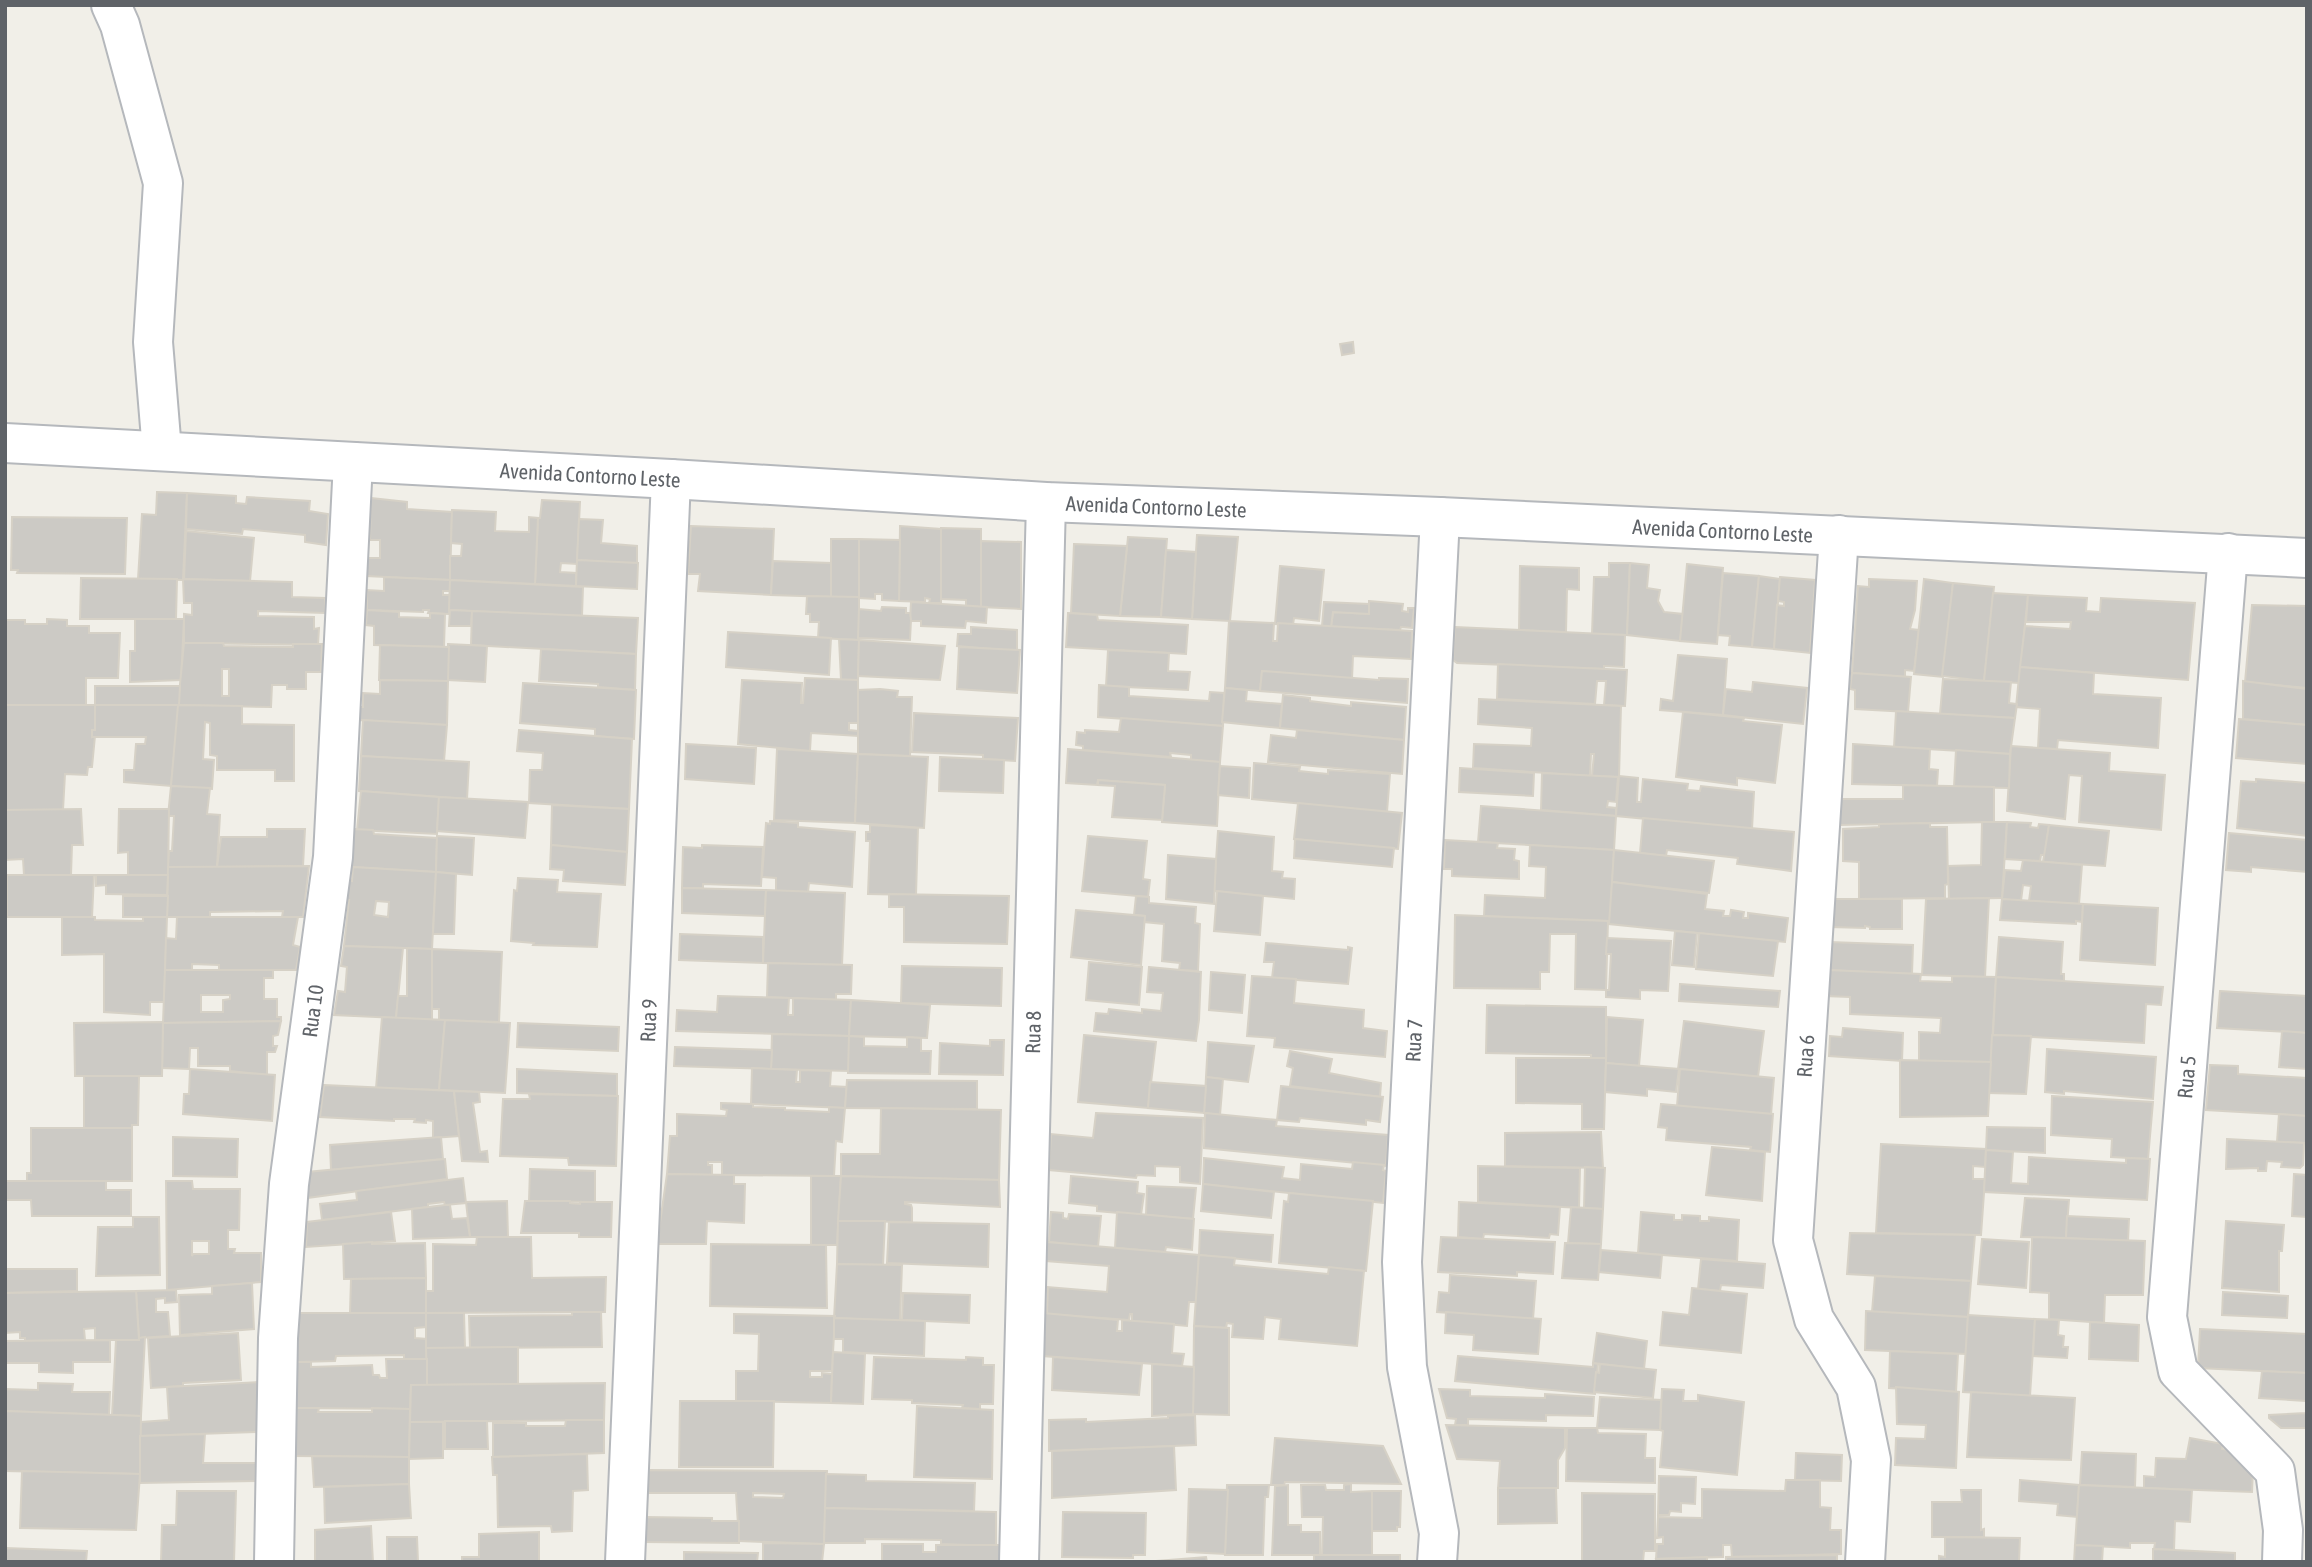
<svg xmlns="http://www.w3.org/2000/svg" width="2312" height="1567" viewBox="0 0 2312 1567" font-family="'Asap Condensed',sans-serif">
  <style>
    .building { fill: #cccac5; stroke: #d6d1c6; stroke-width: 2; fill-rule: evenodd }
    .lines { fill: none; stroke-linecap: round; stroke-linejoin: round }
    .street-casing { stroke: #b5b8bc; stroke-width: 42 }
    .street { stroke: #fff; stroke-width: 38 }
    .labels { text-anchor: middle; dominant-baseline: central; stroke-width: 7; stroke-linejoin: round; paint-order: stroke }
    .street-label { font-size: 21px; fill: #5f6368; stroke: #fff }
  </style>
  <rect width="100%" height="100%" fill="#f1efe8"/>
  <g class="building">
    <path d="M 1353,342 L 1354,353 L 1342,355 L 1340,344 Z"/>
    <path d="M 157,492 L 187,493 L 183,580 L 138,579 L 142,514 L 156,515 Z"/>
    <path d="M 187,493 L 236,496 L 236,503 L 246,504 L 247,497 L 310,501 L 309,511 L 328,514 L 326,545 L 305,542 L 305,535 L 243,529 L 242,534 L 186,529 Z"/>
    <path d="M 371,498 L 407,502 L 407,509 L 452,512 L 450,580 L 366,576 L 366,558 L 380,558 L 380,540 L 370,540 Z"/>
    <path d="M 542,500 L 580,502 L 577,564 L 561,563 L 560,572 L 576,573 L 576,586 L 535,584 L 538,518 L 540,518 Z"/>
    <path d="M 452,510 L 496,512 L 495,531 L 529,532 L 529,517 L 538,518 L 535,584 L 450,580 L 450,556 L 461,556 L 462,544 L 451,543 Z"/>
    <path d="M 12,517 L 127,518 L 125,574 L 17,573 L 18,570 L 11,570 Z"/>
    <path d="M 579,519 L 603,520 L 601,543 L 637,546 L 637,564 L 577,560 Z"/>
    <path d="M 691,526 L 774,529 L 771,595 L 698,591 L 700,574 L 688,574 Z"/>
    <path d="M 900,526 L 941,529 L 941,603 L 929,603 L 930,599 L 925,598 L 925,602 L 899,601 Z"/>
    <path d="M 941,528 L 981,529 L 981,607 L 966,606 L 966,600 L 941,599 Z"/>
    <path d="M 186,531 L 254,538 L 250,581 L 184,579 Z"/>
    <path d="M 1197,535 L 1238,537 L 1230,621 L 1192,619 Z"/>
    <path d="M 1128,537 L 1167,539 L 1161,617 L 1120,616 Z"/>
    <rect x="831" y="539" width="28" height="58"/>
    <path d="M 859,539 L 900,540 L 899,601 L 882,600 L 882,594 L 875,594 L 875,599 L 859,598 Z"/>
    <path d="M 981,541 L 1021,542 L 1021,609 L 981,607 Z"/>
    <path d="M 1074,544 L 1127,546 L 1120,616 L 1071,613 Z"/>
    <path d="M 1166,550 L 1196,552 L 1192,619 L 1161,617 Z"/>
    <path d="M 577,560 L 638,563 L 637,589 L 576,586 Z"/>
    <path d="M 773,561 L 831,563 L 831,597 L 771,595 Z"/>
    <path d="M 1609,563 L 1630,563 L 1627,635 L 1592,634 L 1594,577 L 1609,577 Z"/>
    <path d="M 1630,563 L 1649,565 L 1647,588 L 1660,590 L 1658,601 L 1664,612 L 1683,614 L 1680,641 L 1627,635 Z"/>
    <path d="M 1687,564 L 1723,568 L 1717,644 L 1680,641 Z"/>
    <path d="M 1280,566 L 1324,570 L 1319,621 L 1294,618 L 1293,625 L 1275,624 Z"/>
    <path d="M 1520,566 L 1579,568 L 1579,590 L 1567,589 L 1566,632 L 1519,630 Z"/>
    <path d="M 1723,573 L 1759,576 L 1752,647 L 1729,645 L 1730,636 L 1718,635 Z"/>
    <path d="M 1759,576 L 1780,579 L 1774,649 L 1752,647 Z"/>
    <path d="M 384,577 L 450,580 L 450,591 L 443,591 L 443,595 L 450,595 L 449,614 L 428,613 L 429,610 L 423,610 L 423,612 L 367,610 L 367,590 L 384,591 Z"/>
    <path d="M 1780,577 L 1815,580 L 1810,653 L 1774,649 L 1777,605 L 1784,606 L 1784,602 L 1778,601 Z"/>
    <path d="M 81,578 L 177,579 L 176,619 L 80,619 Z"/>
    <path d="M 183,579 L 292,582 L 292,597 L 325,598 L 325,613 L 258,611 L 258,616 L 314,617 L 314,629 L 319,628 L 318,645 L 184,643 L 184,614 L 192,615 L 192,603 L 184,603 Z"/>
    <path d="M 1869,579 L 1917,581 L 1915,610 L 1910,629 L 1919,630 L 1914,671 L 1905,670 L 1905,677 L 1852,673 L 1858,586 L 1869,587 Z"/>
    <path d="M 1924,579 L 1953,583 L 1943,677 L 1914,674 Z"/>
    <path d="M 450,580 L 583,587 L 582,616 L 449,610 Z"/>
    <path d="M 1953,583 L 1994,587 L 1984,681 L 1942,676 Z"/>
    <path d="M 1993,593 L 2028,595 L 2019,683 L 1984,681 Z"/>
    <path d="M 2028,595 L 2087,598 L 2086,611 L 2100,612 L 2101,598 L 2195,603 L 2188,680 L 2020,667 L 2025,626 L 2070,629 L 2071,622 L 2026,622 Z"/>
    <path d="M 807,596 L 859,597 L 859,640 L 818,638 L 819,622 L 810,622 L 810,614 L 806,614 Z"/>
    <path d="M 1369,601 L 1403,604 L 1402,611 L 1408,612 L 1408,608 L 1414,608 L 1412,628 L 1401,627 L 1400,630 L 1331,627 L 1333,612 L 1369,614 Z"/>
    <path d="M 911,602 L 987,607 L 986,623 L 966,621 L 965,628 L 921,626 L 921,621 L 910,621 Z"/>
    <path d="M 1324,602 L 1369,604 L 1369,614 L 1333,612 L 1331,627 L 1322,626 Z"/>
    <path d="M 2252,605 L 2307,606 L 2307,688 L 2245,682 Z"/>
    <path d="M 882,607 L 906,608 L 906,613 L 910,613 L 911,620 L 910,640 L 858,638 L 859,609 L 881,611 Z"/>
    <path d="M 367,610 L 399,612 L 399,617 L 430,618 L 430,613 L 445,614 L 444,647 L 374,645 L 374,626 L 366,625 Z"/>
    <path d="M 450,610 L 472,611 L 471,626 L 449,626 Z"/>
    <path d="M 472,611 L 638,618 L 636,654 L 471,645 Z"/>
    <path d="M 1068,613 L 1097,615 L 1098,620 L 1188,625 L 1186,654 L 1066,647 Z"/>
    <path d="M 47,619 L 67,620 L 67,626 L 89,626 L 89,633 L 120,633 L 118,678 L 86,678 L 86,705 L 5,705 L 5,620 L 25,620 L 25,624 L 47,624 Z"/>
    <path d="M 135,619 L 184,619 L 181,680 L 130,682 L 130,651 L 135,651 Z"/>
    <path d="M 1229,621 L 1274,623 L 1273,641 L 1277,641 L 1278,623 L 1412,631 L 1411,659 L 1353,656 L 1352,679 L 1262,671 L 1260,691 L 1225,688 Z"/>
    <path d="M 971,627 L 1017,630 L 1017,651 L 957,646 L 958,634 L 971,634 Z"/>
    <path d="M 1455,627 L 1625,635 L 1624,667 L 1604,666 L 1604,669 L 1457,663 L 1453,660 Z"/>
    <path d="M 728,632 L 831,638 L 829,675 L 726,667 Z"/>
    <path d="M 839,639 L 859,640 L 858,680 L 841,680 Z"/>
    <path d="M 859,640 L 945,646 L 940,680 L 858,676 Z"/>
    <path d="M 184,643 L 223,643 L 224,646 L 293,647 L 293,644 L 322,644 L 321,672 L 306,672 L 306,689 L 287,689 L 287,685 L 272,685 L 271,707 L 178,705 ZM 222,669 L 229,669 L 229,696 L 222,696 Z"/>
    <path d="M 448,644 L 487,646 L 485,682 L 448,680 Z"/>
    <path d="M 380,645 L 449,647 L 448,681 L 379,680 Z"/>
    <path d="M 959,647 L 1020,650 L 1017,693 L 957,689 Z"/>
    <path d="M 541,649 L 636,654 L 635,690 L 598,687 L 598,684 L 539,681 Z"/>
    <path d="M 1108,650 L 1169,653 L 1168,671 L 1190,672 L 1188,690 L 1106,686 Z"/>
    <path d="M 1678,655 L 1727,659 L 1723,715 L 1660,710 L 1661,699 L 1673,701 Z"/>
    <path d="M 1498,664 L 1627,670 L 1625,706 L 1604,705 L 1606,681 L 1597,681 L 1595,704 L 1497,699 Z"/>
    <path d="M 2020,667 L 2094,673 L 2093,694 L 2161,698 L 2158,748 L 2058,740 L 2057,749 L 2038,748 L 2040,709 L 2016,707 Z"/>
    <path d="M 1262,671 L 1379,680 L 1379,678 L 1408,679 L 1407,703 L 1260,691 Z"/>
    <path d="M 1852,673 L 1911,677 L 1908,712 L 1855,709 L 1855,690 L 1850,689 Z"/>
    <path d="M 805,678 L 858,680 L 858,723 L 849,723 L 849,730 L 858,731 L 858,736 L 811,733 L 810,751 L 738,744 L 742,680 L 802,683 L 801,703 L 803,703 Z"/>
    <path d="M 1943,679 L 2011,682 L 2009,703 L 2017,704 L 2015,718 L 1940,714 Z"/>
    <path d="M 380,680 L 448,681 L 447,725 L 357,720 L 358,707 L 363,707 L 363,693 L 380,694 Z"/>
    <path d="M 2243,681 L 2307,689 L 2307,725 L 2243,719 Z"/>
    <path d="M 1753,682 L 1807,688 L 1803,724 L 1723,715 L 1726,689 L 1752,692 Z"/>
    <path d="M 523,683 L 636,690 L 634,739 L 595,736 L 595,729 L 520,723 Z"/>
    <path d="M 1099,685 L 1129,687 L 1129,696 L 1209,701 L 1210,692 L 1224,693 L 1223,726 L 1098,717 Z"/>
    <path d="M 95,686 L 180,686 L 179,705 L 95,705 Z"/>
    <path d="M 1225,688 L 1247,690 L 1246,701 L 1282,704 L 1280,728 L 1222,722 Z"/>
    <path d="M 880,689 L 898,691 L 897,697 L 912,697 L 910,756 L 858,754 L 858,690 Z"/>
    <path d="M 1283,695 L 1310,698 L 1310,701 L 1351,706 L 1351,702 L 1406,707 L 1404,740 L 1280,728 Z"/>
    <path d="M 1479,699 L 1621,706 L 1619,777 L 1592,776 L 1594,754 L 1591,754 L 1590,776 L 1473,768 L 1474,744 L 1531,746 L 1532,728 L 1478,724 Z"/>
    <path d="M 5,705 L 95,705 L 95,730 L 92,730 L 92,737 L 95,736 L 92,767 L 88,767 L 87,775 L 65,774 L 63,810 L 5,810 Z"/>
    <path d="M 95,705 L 179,705 L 171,786 L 124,782 L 124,770 L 134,770 L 136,744 L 145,744 L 146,737 L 92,737 L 92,730 L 95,730 Z"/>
    <path d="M 178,705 L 242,706 L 242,724 L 294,725 L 294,781 L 275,781 L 275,770 L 217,770 L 217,756 L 210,755 L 210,723 L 205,722 L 203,759 L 214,760 L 212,789 L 171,786 Z"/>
    <path d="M 1896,711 L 2015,718 L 2010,754 L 1894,747 Z"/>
    <path d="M 1683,712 L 1744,718 L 1743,721 L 1782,725 L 1775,783 L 1737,778 L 1737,785 L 1676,777 Z"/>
    <path d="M 914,713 L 1018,718 L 1015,761 L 983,759 L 983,755 L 912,752 Z"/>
    <path d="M 1121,718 L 1223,726 L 1220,762 L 1191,760 L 1191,755 L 1170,753 L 1171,757 L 1083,750 L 1083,746 L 1076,745 L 1077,732 L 1085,733 L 1085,730 L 1119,732 Z"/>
    <path d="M 2239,719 L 2307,725 L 2307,764 L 2236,758 Z"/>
    <path d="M 363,720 L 447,725 L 444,761 L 361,756 Z"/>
    <path d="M 519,730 L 632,739 L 629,809 L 529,803 L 530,770 L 542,770 L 543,753 L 517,751 Z"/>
    <path d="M 1297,730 L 1404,740 L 1402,774 L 1268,762 L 1271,735 L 1296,738 Z"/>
    <path d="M 686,744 L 756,748 L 754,784 L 685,779 Z"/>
    <path d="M 1853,744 L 1930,749 L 1929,769 L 1938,770 L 1937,786 L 1852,784 Z"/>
    <path d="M 2011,746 L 2110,753 L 2109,771 L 2165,775 L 2161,830 L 2079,822 L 2082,776 L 2069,775 L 2065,819 L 2007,811 Z"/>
    <path d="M 777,749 L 858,754 L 855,823 L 774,820 Z"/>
    <path d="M 1068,749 L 1220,762 L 1217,826 L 1162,822 L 1165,785 L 1098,780 L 1097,785 L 1066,783 Z"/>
    <path d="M 1956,750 L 2010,754 L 2009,788 L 1954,787 Z"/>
    <path d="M 858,754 L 928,757 L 924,828 L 855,823 Z"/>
    <path d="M 361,756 L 469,762 L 467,799 L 359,791 Z"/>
    <path d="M 940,757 L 1004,760 L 1003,793 L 939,791 Z"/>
    <path d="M 1254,763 L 1300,767 L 1299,771 L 1328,774 L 1328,770 L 1390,774 L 1387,812 L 1252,799 Z"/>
    <path d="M 1220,766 L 1250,768 L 1249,798 L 1218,795 Z"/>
    <path d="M 1460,768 L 1534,773 L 1533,796 L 1459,792 Z"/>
    <path d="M 1542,773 L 1618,777 L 1616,802 L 1608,801 L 1607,807 L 1616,808 L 1616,816 L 1541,810 Z"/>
    <path d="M 1619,776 L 1638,778 L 1637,802 L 1641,802 L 1643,779 L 1688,784 L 1687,790 L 1700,791 L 1701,786 L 1754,792 L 1752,829 L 1616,816 Z"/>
    <path d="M 2256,779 L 2307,783 L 2307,836 L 2237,828 L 2241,781 L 2256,782 Z"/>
    <path d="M 1098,780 L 1165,785 L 1162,820 L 1112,817 L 1115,786 L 1098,785 Z"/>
    <path d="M 1903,785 L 1994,787 L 1994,822 L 1839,825 L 1841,799 L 1903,799 Z"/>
    <path d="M 171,786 L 210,788 L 207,814 L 220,815 L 217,867 L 168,867 L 169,851 L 172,851 L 174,816 L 168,816 Z"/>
    <path d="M 361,791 L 439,797 L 437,834 L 357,830 Z"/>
    <path d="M 439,797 L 528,802 L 525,838 L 437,831 Z"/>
    <path d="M 1298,803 L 1402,813 L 1398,849 L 1294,839 Z"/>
    <path d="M 552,805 L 629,809 L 627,852 L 551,845 Z"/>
    <path d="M 1481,806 L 1616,816 L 1614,850 L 1478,842 Z"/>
    <path d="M 81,809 L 83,845 L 72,845 L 71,875 L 24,875 L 23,859 L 5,860 L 5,810 Z"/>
    <path d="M 119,809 L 169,809 L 168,875 L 128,875 L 128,852 L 118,853 Z"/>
    <path d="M 1643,818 L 1794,832 L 1791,871 L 1737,864 L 1738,858 L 1667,850 L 1666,856 L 1640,853 Z"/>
    <path d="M 770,821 L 798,823 L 798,827 L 855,832 L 852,887 L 809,883 L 808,892 L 776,891 L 776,878 L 762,877 L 766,823 L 770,824 Z"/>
    <path d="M 1982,822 L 2007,822 L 2002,898 L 1949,899 L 1948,866 L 1981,865 Z"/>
    <path d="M 2007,822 L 2031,823 L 2030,827 L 2038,828 L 2039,824 L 2049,825 L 2045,855 L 2041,855 L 2040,861 L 2005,859 Z"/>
    <path d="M 1930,823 L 1930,827 L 1947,827 L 1948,884 L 1945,885 L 1945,898 L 1859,899 L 1859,862 L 1843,861 L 1843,829 L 1879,827 L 1879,824 Z"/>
    <path d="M 870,825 L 918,828 L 916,895 L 868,894 L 870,841 L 866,841 L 866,832 L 870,832 Z"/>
    <path d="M 2049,825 L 2109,831 L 2105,866 L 2043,862 Z"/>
    <path d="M 267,829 L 305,829 L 303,866 L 217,867 L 221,837 L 267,837 Z"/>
    <path d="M 354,829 L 373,830 L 374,834 L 437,838 L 436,872 L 351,867 Z"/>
    <path d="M 1218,831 L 1274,837 L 1272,871 L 1283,872 L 1282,878 L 1295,879 L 1294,899 L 1214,891 Z"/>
    <path d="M 2229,833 L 2307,840 L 2307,872 L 2251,867 L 2251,872 L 2226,870 Z"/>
    <path d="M 437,836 L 474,838 L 472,875 L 436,872 Z"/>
    <path d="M 1088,836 L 1147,841 L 1143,879 L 1150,880 L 1148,897 L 1082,891 Z"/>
    <path d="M 1295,839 L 1394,848 L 1392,867 L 1294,858 Z"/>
    <path d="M 1445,840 L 1498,843 L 1497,848 L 1515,849 L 1514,860 L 1519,861 L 1519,879 L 1452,876 L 1452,869 L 1444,869 Z"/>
    <path d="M 551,845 L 627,852 L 625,885 L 563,881 L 564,870 L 550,869 Z"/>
    <path d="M 702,845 L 763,847 L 761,886 L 703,884 L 703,888 L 682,888 L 683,847 L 702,848 Z"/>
    <path d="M 1530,845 L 1614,850 L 1610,921 L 1484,916 L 1485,895 L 1545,898 L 1546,867 L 1529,866 Z"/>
    <path d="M 1614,850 L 1714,861 L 1709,893 L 1612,882 Z"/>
    <path d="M 1168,855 L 1216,859 L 1214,904 L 1166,899 Z"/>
    <path d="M 2023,860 L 2082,865 L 2079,904 L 2029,901 L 2031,886 L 2023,885 L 2021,901 L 2002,899 L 2005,870 L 2021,871 Z"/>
    <path d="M 309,866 L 303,917 L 282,917 L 283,911 L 210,912 L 210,917 L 167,917 L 168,867 Z"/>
    <path d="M 353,867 L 436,872 L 432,949 L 344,946 L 349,900 L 345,900 L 347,880 L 352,881 ZM 376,901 L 389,902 L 388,917 L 374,915 Z"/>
    <path d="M 436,872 L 456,874 L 454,934 L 433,934 Z"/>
    <path d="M 7,875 L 94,875 L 92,917 L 7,917 Z"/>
    <path d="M 96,875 L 168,875 L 167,895 L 106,894 L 106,885 L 96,886 Z"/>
    <path d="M 518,878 L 558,880 L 557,892 L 601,894 L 597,947 L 533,945 L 534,943 L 511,941 L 514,890 L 517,891 Z"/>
    <path d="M 1612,882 L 1707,894 L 1705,909 L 1724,911 L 1723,916 L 1730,916 L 1731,910 L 1744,912 L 1743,918 L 1748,918 L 1748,913 L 1788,918 L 1785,942 L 1609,924 Z"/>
    <path d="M 682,888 L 766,890 L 765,916 L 682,913 Z"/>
    <path d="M 766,890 L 845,893 L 842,965 L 763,963 Z"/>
    <path d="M 1217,891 L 1263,896 L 1260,935 L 1214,931 Z"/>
    <path d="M 889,894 L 1009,896 L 1007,944 L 904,942 L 904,907 L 889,907 Z"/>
    <path d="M 123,896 L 168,896 L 167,917 L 123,917 Z"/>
    <path d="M 1136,896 L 1149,897 L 1149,903 L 1196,907 L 1195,923 L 1200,924 L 1198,971 L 1179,970 L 1180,963 L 1162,961 L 1164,924 L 1144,922 L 1145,916 L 1134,915 Z"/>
    <path d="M 1989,898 L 1985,977 L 1922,975 L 1926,899 Z"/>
    <path d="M 1832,899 L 1902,899 L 1902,929 L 1870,929 L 1870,927 L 1865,926 L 1865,928 L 1830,927 Z"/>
    <path d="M 2002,899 L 2083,904 L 2082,922 L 2076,921 L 2076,924 L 2000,920 Z"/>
    <path d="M 2083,904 L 2158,908 L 2155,965 L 2080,960 Z"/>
    <path d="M 1076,910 L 1145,916 L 1141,965 L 1071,957 Z"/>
    <path d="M 1455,915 L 1608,921 L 1606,990 L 1575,989 L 1576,934 L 1550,934 L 1549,972 L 1540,972 L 1540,989 L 1454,988 Z"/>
    <path d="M 62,917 L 95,917 L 95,920 L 143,921 L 143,917 L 167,917 L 164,1002 L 150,1002 L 150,1015 L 104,1012 L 104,954 L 62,955 Z"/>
    <path d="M 177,917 L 298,917 L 293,945 L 300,947 L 296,970 L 219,970 L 219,965 L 192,964 L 192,970 L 165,970 L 166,938 L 176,939 Z"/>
    <path d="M 1675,931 L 1697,933 L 1694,967 L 1672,965 Z"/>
    <path d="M 1699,933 L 1778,941 L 1773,976 L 1696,969 Z"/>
    <path d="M 680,934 L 763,937 L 763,963 L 679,960 Z"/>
    <path d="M 1999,937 L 2063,942 L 2061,974 L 2064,974 L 2064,981 L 1996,977 Z"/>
    <path d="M 1607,938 L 1671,941 L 1668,991 L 1640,990 L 1640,999 L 1606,997 L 1606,990 L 1609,990 L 1611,954 L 1606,954 Z"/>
    <path d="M 1829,942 L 1913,945 L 1912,974 L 1827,970 Z"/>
    <path d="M 1266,943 L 1348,950 L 1348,947 L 1352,948 L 1348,984 L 1272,978 L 1274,962 L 1264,962 Z"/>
    <path d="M 344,946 L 403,948 L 396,1018 L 334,1015 L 338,991 L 345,992 L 347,967 L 341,966 Z"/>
    <path d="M 407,948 L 432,949 L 432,1020 L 396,1018 L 398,996 L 407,996 Z"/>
    <path d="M 432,949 L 502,952 L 499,1022 L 439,1020 L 439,1009 L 432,1009 Z"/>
    <path d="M 1089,962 L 1142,967 L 1139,1005 L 1086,1000 Z"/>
    <path d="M 768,963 L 852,965 L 851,994 L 836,994 L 836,1000 L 767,997 Z"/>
    <path d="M 902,966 L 1002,968 L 1001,1006 L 901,1003 Z"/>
    <path d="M 1149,967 L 1201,972 L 1199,1020 L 1196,1041 L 1094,1031 L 1096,1013 L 1108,1014 L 1109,1009 L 1142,1013 L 1142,1009 L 1161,1011 L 1163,993 L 1147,992 Z"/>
    <path d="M 165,970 L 273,970 L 273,978 L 264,978 L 264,999 L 277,999 L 277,1017 L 281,1017 L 281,1021 L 163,1023 ZM 201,995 L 230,995 L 230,999 L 223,1000 L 223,1012 L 201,1012 Z"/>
    <path d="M 1828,970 L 1921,974 L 1920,981 L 1952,982 L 1952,976 L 1996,977 L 1991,1062 L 1919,1061 L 1919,1032 L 1940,1033 L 1941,1018 L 1850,1014 L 1850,997 L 1825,996 Z"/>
    <path d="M 1211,972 L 1245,975 L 1242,1013 L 1209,1010 Z"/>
    <path d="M 1252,976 L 1296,979 L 1294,1003 L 1364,1010 L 1363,1028 L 1387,1031 L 1385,1057 L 1274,1047 L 1275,1038 L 1247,1036 Z"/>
    <path d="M 1996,977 L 2163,987 L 2161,1005 L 2146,1004 L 2144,1043 L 1993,1035 Z"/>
    <path d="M 1680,984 L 1780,991 L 1778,1007 L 1679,1001 Z"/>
    <path d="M 2220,991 L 2307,996 L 2307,1033 L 2217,1028 Z"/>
    <path d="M 718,996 L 789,998 L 788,1015 L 793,1015 L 793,998 L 851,1000 L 849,1036 L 676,1031 L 677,1010 L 717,1012 Z"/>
    <path d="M 851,1000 L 930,1005 L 927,1038 L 849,1036 Z"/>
    <path d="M 1487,1005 L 1606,1007 L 1606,1058 L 1591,1058 L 1591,1055 L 1486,1053 Z"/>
    <path d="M 382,1017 L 445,1020 L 439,1090 L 376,1088 Z"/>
    <path d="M 1607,1017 L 1643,1020 L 1639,1066 L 1606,1063 Z"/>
    <path d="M 445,1020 L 510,1023 L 505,1093 L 439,1090 Z"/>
    <path d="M 281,1021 L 278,1035 L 273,1036 L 273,1046 L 277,1046 L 275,1052 L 267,1052 L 267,1075 L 230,1071 L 230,1066 L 198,1066 L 198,1048 L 190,1048 L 189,1069 L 162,1068 L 163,1023 Z"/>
    <path d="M 1684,1021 L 1764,1031 L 1758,1077 L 1678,1069 Z"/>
    <path d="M 163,1022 L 162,1076 L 75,1076 L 74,1023 Z"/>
    <path d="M 518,1023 L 619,1027 L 618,1051 L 517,1047 Z"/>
    <path d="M 1843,1028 L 1903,1033 L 1902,1061 L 1829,1056 L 1830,1036 L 1842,1037 Z"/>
    <path d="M 2282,1031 L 2307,1033 L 2307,1069 L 2279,1067 Z"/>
    <path d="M 772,1034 L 849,1036 L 849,1071 L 771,1069 Z"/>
    <path d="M 1084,1035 L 1156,1042 L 1148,1108 L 1078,1102 Z"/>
    <path d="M 1992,1035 L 2031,1036 L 2026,1094 L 1989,1093 Z"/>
    <path d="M 849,1036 L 864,1037 L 864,1046 L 907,1047 L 907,1037 L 921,1038 L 921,1051 L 931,1051 L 930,1074 L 848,1073 Z"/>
    <path d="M 990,1040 L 1004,1040 L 1003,1075 L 939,1074 L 940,1043 L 990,1046 Z"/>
    <path d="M 1208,1042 L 1254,1046 L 1248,1082 L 1206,1077 Z"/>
    <path d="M 675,1047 L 772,1050 L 771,1069 L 674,1066 Z"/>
    <path d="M 2047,1049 L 2156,1057 L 2153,1099 L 2064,1091 L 2064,1094 L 2045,1092 Z"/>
    <path d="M 1290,1051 L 1332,1059 L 1329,1073 L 1381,1083 L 1380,1097 L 1290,1086 L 1293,1068 L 1287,1066 Z"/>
    <path d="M 1516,1058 L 1606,1058 L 1604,1129 L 1582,1129 L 1582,1104 L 1516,1103 Z"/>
    <path d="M 1900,1060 L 1991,1062 L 1988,1116 L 1900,1117 Z"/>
    <path d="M 1606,1063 L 1679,1069 L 1676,1092 L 1647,1089 L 1647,1096 L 1605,1092 Z"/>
    <path d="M 2210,1065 L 2238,1066 L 2238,1074 L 2307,1078 L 2307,1116 L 2206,1110 Z"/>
    <path d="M 752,1068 L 797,1070 L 796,1082 L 800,1082 L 800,1070 L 831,1071 L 830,1086 L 847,1087 L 845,1108 L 751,1104 Z"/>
    <path d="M 190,1069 L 275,1075 L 272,1121 L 183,1114 L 184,1094 L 189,1094 Z"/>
    <path d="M 517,1069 L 617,1074 L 617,1096 L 517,1093 Z"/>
    <path d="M 1680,1069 L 1774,1078 L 1771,1115 L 1677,1106 Z"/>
    <path d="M 84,1076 L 139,1076 L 138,1125 L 132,1125 L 132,1128 L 84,1128 Z"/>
    <path d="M 1206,1077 L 1223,1079 L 1220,1115 L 1204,1113 Z"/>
    <path d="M 847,1080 L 977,1081 L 977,1109 L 845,1108 Z"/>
    <path d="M 1150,1082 L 1206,1086 L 1204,1113 L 1148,1108 Z"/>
    <path d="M 324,1085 L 454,1091 L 459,1136 L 433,1138 L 433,1121 L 426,1120 L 426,1123 L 414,1122 L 415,1119 L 394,1119 L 394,1121 L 320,1117 Z"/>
    <path d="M 1281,1086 L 1383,1097 L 1380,1122 L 1366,1120 L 1366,1125 L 1300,1118 L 1299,1122 L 1277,1120 Z"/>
    <path d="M 454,1091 L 479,1092 L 480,1102 L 473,1103 L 480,1152 L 487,1151 L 488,1162 L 462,1161 Z"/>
    <path d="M 529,1094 L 618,1096 L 616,1166 L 569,1165 L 568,1158 L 500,1156 L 503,1099 L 530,1099 Z"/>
    <path d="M 2052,1096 L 2153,1102 L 2148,1159 L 2111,1157 L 2112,1139 L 2051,1135 Z"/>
    <path d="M 721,1103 L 753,1104 L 753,1107 L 785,1108 L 785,1110 L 829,1112 L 829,1107 L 845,1108 L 842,1142 L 836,1141 L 834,1176 L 722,1175 L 722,1162 L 708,1162 L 708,1165 L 712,1165 L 712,1175 L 667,1174 L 670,1136 L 677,1136 L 677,1114 L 726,1116 L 727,1110 L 721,1109 Z"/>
    <path d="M 1661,1104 L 1773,1114 L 1770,1152 L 1750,1150 L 1751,1147 L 1666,1140 L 1667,1128 L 1658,1127 Z"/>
    <path d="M 881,1108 L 1001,1110 L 999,1180 L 841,1176 L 841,1154 L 880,1154 Z"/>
    <path d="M 1096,1113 L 1203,1118 L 1200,1184 L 1180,1182 L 1180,1167 L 1155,1166 L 1155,1176 L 1137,1175 L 1136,1178 L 1049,1170 L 1051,1134 L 1093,1138 Z"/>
    <path d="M 1205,1113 L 1277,1120 L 1276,1126 L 1388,1135 L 1386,1166 L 1204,1148 Z"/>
    <path d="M 2279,1114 L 2307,1116 L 2307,1143 L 2277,1142 Z"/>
    <path d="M 1987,1127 L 2045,1128 L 2045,1153 L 1986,1150 Z"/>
    <path d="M 31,1128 L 132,1128 L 132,1181 L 27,1181 L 27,1173 L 31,1173 Z"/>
    <path d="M 1601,1132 L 1603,1168 L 1505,1166 L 1505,1133 Z"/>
    <path d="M 173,1137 L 238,1139 L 237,1177 L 173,1176 Z"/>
    <path d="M 441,1137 L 443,1159 L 331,1170 L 330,1145 Z"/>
    <path d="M 2227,1139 L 2304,1143 L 2303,1165 L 2300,1168 L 2281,1167 L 2282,1162 L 2267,1161 L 2266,1171 L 2258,1171 L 2258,1168 L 2226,1169 Z"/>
    <path d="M 1881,1144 L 1986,1149 L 1985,1167 L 1973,1166 L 1973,1179 L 1985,1179 L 1981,1235 L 1876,1233 Z"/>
    <path d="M 1712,1147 L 1765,1152 L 1762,1201 L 1706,1195 Z"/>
    <path d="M 1986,1150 L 2013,1152 L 2011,1183 L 2028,1184 L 2029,1157 L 2126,1163 L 2126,1158 L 2150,1159 L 2147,1200 L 1984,1192 Z"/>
    <path d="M 1204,1158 L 1284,1167 L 1282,1178 L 1300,1180 L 1301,1164 L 1352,1169 L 1353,1162 L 1384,1165 L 1383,1170 L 1386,1171 L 1383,1203 L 1203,1184 Z"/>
    <path d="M 445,1159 L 447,1179 L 307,1198 L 307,1172 Z"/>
    <path d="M 1478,1166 L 1580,1168 L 1579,1208 L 1478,1202 Z"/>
    <path d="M 1585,1167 L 1605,1168 L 1603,1209 L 1584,1208 Z"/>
    <path d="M 530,1169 L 595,1171 L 595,1202 L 529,1201 Z"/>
    <path d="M 667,1174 L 734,1175 L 734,1184 L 745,1184 L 744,1223 L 707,1221 L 706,1244 L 657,1244 Z"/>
    <path d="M 2294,1174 L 2307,1175 L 2307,1217 L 2292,1216 Z"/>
    <path d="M 811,1176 L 841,1176 L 837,1245 L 811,1245 Z"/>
    <path d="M 841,1176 L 999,1180 L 1000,1207 L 905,1202 L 905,1204 L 911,1205 L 912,1208 L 912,1222 L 838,1221 Z"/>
    <path d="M 1071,1176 L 1138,1182 L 1137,1193 L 1144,1194 L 1141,1215 L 1097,1211 L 1097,1206 L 1069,1203 Z"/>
    <path d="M 463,1178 L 466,1203 L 445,1205 L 444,1202 L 428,1204 L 428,1207 L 322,1220 L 320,1204 L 357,1200 L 356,1191 Z"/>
    <path d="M 5,1181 L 106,1181 L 106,1190 L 131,1190 L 131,1216 L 32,1216 L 31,1200 L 5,1200 Z"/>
    <path d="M 166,1181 L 192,1181 L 193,1189 L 240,1189 L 239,1230 L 228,1230 L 228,1249 L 235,1249 L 234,1253 L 261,1253 L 261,1282 L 167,1290 ZM 192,1241 L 209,1241 L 209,1254 L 193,1254 L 192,1256 Z"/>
    <path d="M 1203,1184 L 1274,1192 L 1271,1218 L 1201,1211 Z"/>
    <path d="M 1147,1186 L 1196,1188 L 1193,1219 L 1146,1215 Z"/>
    <path d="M 1289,1193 L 1373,1201 L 1366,1271 L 1279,1263 L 1284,1201 L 1288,1202 Z"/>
    <path d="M 2025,1198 L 2069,1200 L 2066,1238 L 2021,1237 Z"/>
    <path d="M 507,1201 L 508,1237 L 470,1237 L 466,1202 Z"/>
    <path d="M 525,1201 L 570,1201 L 570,1203 L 580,1204 L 580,1202 L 612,1202 L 611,1237 L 579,1237 L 579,1233 L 521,1233 Z"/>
    <path d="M 1459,1202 L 1560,1207 L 1558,1235 L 1550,1234 L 1549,1238 L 1484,1234 L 1483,1239 L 1458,1237 Z"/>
    <path d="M 445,1205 L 450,1205 L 452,1219 L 467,1218 L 470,1237 L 413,1239 L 412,1209 Z"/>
    <path d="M 1571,1207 L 1603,1209 L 1601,1244 L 1568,1243 Z"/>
    <path d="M 391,1212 L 395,1241 L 306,1247 L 307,1222 Z"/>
    <path d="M 1051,1212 L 1063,1213 L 1063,1218 L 1068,1219 L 1069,1214 L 1101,1216 L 1098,1247 L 1049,1242 Z"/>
    <path d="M 1117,1212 L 1194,1219 L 1192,1250 L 1166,1247 L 1165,1252 L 1115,1248 Z"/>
    <path d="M 1641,1212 L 1674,1215 L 1674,1220 L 1682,1220 L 1682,1215 L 1700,1216 L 1700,1221 L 1709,1221 L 1709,1217 L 1739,1220 L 1737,1261 L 1638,1253 Z"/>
    <path d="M 2067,1216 L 2129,1219 L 2128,1241 L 2066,1238 Z"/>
    <path d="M 133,1217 L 159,1217 L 160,1275 L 96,1276 L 98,1227 L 133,1227 Z"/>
    <path d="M 838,1221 L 885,1221 L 883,1265 L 837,1264 Z"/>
    <path d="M 2226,1221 L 2284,1225 L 2282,1251 L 2279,1251 L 2279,1292 L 2222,1288 Z"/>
    <path d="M 889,1222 L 989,1224 L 988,1267 L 887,1263 Z"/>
    <path d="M 1200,1230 L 1273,1235 L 1271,1262 L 1199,1255 Z"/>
    <path d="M 1850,1233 L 1975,1235 L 1971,1281 L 1847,1274 Z"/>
    <path d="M 477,1237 L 531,1237 L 532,1278 L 606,1277 L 605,1312 L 426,1313 L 426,1291 L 433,1291 L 433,1244 L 476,1245 Z"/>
    <path d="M 1441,1237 L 1555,1242 L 1553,1274 L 1517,1272 L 1517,1276 L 1438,1272 Z"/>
    <path d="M 2032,1237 L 2145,1241 L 2143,1295 L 2105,1295 L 2104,1323 L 2049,1319 L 2049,1293 L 2030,1292 Z"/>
    <path d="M 1982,1239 L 2029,1242 L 2026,1288 L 1978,1284 Z"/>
    <path d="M 372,1242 L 372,1244 L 425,1243 L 426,1278 L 344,1279 L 343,1244 Z"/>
    <path d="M 1047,1242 L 1199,1255 L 1196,1302 L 1189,1302 L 1187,1326 L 1132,1321 L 1132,1314 L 1130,1314 L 1129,1320 L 1047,1314 L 1048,1287 L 1107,1292 L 1109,1266 L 1046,1261 Z"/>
    <path d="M 1565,1243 L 1601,1244 L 1598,1280 L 1562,1278 Z"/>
    <path d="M 711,1244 L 826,1245 L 827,1308 L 710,1306 Z"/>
    <path d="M 1601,1250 L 1662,1255 L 1660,1278 L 1599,1272 Z"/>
    <path d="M 1199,1255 L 1235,1258 L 1234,1265 L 1328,1274 L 1329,1267 L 1364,1271 L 1357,1346 L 1279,1339 L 1281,1319 L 1265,1317 L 1263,1339 L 1232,1337 L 1233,1324 L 1227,1323 L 1226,1328 L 1194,1326 Z"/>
    <path d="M 1701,1259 L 1765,1264 L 1763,1288 L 1721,1285 L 1720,1291 L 1698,1289 Z"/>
    <path d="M 837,1264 L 902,1265 L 900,1321 L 834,1318 Z"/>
    <path d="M 5,1269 L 77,1269 L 77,1291 L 5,1293 Z"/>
    <path d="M 1450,1275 L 1536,1281 L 1533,1319 L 1437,1312 L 1439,1292 L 1449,1293 Z"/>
    <path d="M 1875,1276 L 1971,1281 L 1968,1317 L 1872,1312 Z"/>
    <path d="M 426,1278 L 426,1313 L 350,1313 L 351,1279 Z"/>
    <path d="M 252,1283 L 254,1329 L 180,1335 L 179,1295 L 212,1294 L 212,1286 Z"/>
    <path d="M 1692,1288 L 1747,1294 L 1741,1353 L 1660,1345 L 1663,1312 L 1689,1315 Z"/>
    <path d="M 176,1290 L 177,1302 L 165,1303 L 165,1298 L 156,1299 L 156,1312 L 168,1312 L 170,1336 L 139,1338 L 136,1291 Z"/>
    <path d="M 136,1291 L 139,1340 L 95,1340 L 95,1328 L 84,1329 L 85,1340 L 25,1341 L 25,1338 L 20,1338 L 20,1332 L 5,1333 L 5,1293 Z"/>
    <path d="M 2223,1292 L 2288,1296 L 2287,1318 L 2222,1315 Z"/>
    <path d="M 903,1293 L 970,1295 L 969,1323 L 902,1320 Z"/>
    <path d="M 1866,1311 L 1968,1317 L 1966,1354 L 1865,1350 Z"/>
    <path d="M 572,1312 L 601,1312 L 602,1347 L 470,1348 L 469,1316 L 572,1315 Z"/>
    <path d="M 1446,1312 L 1541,1319 L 1538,1354 L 1473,1350 L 1474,1335 L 1445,1333 Z"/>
    <path d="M 298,1313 L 426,1313 L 426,1327 L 415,1328 L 415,1338 L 427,1339 L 427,1359 L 404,1359 L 404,1355 L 336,1356 L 335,1361 L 297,1362 Z"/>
    <path d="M 426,1313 L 464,1313 L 465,1348 L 426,1348 Z"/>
    <path d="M 1043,1313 L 1118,1320 L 1117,1331 L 1122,1331 L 1122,1320 L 1174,1324 L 1172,1353 L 1184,1354 L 1182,1366 L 1042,1356 Z"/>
    <path d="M 734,1314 L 835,1316 L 832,1371 L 810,1371 L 810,1377 L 822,1377 L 822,1373 L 832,1374 L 831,1403 L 736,1401 L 736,1371 L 758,1371 L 759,1334 L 734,1333 Z"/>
    <path d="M 1968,1315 L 2035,1319 L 2030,1396 L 1963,1392 Z"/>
    <path d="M 834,1318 L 925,1321 L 924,1356 L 843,1352 L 843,1339 L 834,1339 Z"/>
    <path d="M 2035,1319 L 2059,1320 L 2058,1335 L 2064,1336 L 2063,1347 L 2068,1347 L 2067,1358 L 2033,1356 Z"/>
    <path d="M 2090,1322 L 2139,1325 L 2138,1361 L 2089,1359 Z"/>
    <path d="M 1194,1326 L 1229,1328 L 1229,1415 L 1193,1414 Z"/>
    <path d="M 2200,1329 L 2307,1334 L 2307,1373 L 2198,1368 Z"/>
    <path d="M 238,1333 L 241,1380 L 183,1383 L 183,1386 L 151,1388 L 148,1338 Z"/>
    <path d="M 1597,1333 L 1647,1341 L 1644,1369 L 1593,1363 Z"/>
    <path d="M 145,1337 L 141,1416 L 112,1415 L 116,1340 L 139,1340 L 139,1338 Z"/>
    <path d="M 110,1340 L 110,1362 L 73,1362 L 73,1373 L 39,1372 L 39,1363 L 5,1363 L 5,1341 Z"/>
    <path d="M 518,1347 L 518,1384 L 427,1385 L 426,1348 Z"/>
    <path d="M 1890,1351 L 1958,1354 L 1956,1392 L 1889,1388 Z"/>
    <path d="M 833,1352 L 865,1354 L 863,1404 L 831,1403 Z"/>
    <path d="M 1458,1356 L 1593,1367 L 1593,1363 L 1598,1364 L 1595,1394 L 1455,1381 Z"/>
    <path d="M 874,1357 L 966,1360 L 966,1357 L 983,1358 L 983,1365 L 994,1365 L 993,1404 L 980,1404 L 980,1409 L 962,1408 L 963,1405 L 912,1403 L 912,1400 L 872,1399 Z"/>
    <path d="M 1053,1357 L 1142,1364 L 1139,1395 L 1052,1390 Z"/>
    <path d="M 386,1359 L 427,1359 L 427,1385 L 411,1385 L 410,1409 L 294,1408 L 291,1362 L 311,1362 L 311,1367 L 372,1365 L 373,1375 L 379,1375 L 380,1378 L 387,1378 Z"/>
    <path d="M 1152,1364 L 1194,1367 L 1193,1414 L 1152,1416 Z"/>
    <path d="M 1600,1364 L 1656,1370 L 1653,1398 L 1594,1392 L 1596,1372 L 1599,1373 Z"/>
    <path d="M 2262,1371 L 2307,1373 L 2307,1428 L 2281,1428 L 2269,1418 L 2269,1415 L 2306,1413 L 2306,1401 L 2259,1398 Z"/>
    <path d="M 260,1382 L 258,1432 L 140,1436 L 141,1422 L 169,1420 L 167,1387 Z"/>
    <path d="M 38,1383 L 73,1384 L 72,1392 L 110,1392 L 109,1415 L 5,1411 L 5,1389 L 38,1390 Z"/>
    <path d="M 605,1383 L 604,1420 L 410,1422 L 411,1385 Z"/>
    <path d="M 1896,1387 L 1959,1392 L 1956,1468 L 1895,1465 L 1896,1438 L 1925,1439 L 1926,1425 L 1897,1424 Z"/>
    <path d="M 1439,1389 L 1470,1390 L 1470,1396 L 1545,1398 L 1545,1394 L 1594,1397 L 1593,1416 L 1546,1415 L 1546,1421 L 1468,1419 L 1468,1425 L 1455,1425 L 1456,1419 L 1447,1418 Z"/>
    <path d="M 1662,1389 L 1684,1390 L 1683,1401 L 1698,1401 L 1698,1395 L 1744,1402 L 1737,1475 L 1660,1467 L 1663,1431 L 1660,1430 Z"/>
    <path d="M 1971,1392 L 2075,1398 L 2071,1460 L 1967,1457 Z"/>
    <path d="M 1600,1397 L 1661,1400 L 1660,1430 L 1597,1428 Z"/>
    <path d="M 680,1401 L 774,1401 L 773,1467 L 679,1467 Z"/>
    <path d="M 917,1406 L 993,1410 L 992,1479 L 914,1477 Z"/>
    <path d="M 294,1408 L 319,1408 L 318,1412 L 372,1412 L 372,1408 L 410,1409 L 409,1457 L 294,1456 Z"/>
    <path d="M 5,1411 L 141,1416 L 140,1474 L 5,1471 Z"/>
    <path d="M 1195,1415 L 1196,1445 L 1049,1451 L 1049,1420 L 1086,1419 L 1086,1422 L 1168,1418 L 1168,1416 Z"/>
    <path d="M 566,1420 L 604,1420 L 604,1453 L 493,1457 L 493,1423 L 526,1423 L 526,1426 L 565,1426 Z"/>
    <path d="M 445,1421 L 487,1421 L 488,1449 L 445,1449 Z"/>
    <path d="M 410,1422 L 443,1422 L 443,1458 L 409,1459 Z"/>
    <path d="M 1446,1425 L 1565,1428 L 1565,1448 L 1558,1460 L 1558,1488 L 1498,1489 L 1500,1461 L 1457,1459 Z"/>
    <path d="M 1567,1428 L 1597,1428 L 1598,1433 L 1646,1434 L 1645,1458 L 1655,1458 L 1655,1483 L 1566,1481 Z"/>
    <path d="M 205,1434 L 203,1463 L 256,1463 L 255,1481 L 140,1483 L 140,1436 Z"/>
    <path d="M 1275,1438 L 1383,1446 L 1401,1484 L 1285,1482 L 1284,1485 L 1271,1485 Z"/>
    <path d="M 2190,1438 L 2223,1444 L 2222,1449 L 2229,1450 L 2253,1468 L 2252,1492 L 2144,1488 L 2144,1476 L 2155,1477 L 2156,1458 L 2186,1459 Z"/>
    <path d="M 1174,1446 L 1176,1490 L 1052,1498 L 1052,1451 Z"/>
    <path d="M 2082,1452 L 2136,1454 L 2135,1487 L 2080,1485 Z"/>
    <path d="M 1796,1453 L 1842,1455 L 1841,1481 L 1795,1480 Z"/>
    <path d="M 587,1454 L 588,1490 L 573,1491 L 572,1531 L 552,1532 L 551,1526 L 498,1527 L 497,1475 L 493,1475 L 492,1457 Z"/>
    <path d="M 312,1456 L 409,1457 L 409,1484 L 314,1487 Z"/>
    <path d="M 648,1470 L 827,1471 L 824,1544 L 739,1541 L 736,1493 L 646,1493 ZM 753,1493 L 784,1494 L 783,1498 L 753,1497 Z"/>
    <path d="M 22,1471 L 140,1474 L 136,1530 L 20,1528 Z"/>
    <path d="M 826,1474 L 866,1475 L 866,1481 L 975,1483 L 974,1511 L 825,1508 Z"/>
    <path d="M 1659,1476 L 1696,1477 L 1695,1504 L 1681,1503 L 1681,1512 L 1670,1511 L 1669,1515 L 1658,1515 Z"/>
    <path d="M 1786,1480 L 1820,1480 L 1820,1507 L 1831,1508 L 1830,1530 L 1841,1530 L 1841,1554 L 1732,1557 L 1731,1545 L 1723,1545 L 1723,1557 L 1656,1559 L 1657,1544 L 1663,1544 L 1663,1537 L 1657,1538 L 1658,1517 L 1702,1518 L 1702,1489 L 1785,1491 Z"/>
    <path d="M 2020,1480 L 2079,1485 L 2077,1517 L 2057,1515 L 2058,1504 L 2019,1501 Z"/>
    <path d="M 409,1484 L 411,1518 L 325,1523 L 324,1487 Z"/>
    <path d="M 1351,1484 L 1351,1492 L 1372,1491 L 1372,1555 L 1322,1555 L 1323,1517 L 1302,1517 L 1301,1485 L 1325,1485 L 1326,1490 L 1344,1490 L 1344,1485 Z"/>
    <path d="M 1227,1485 L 1269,1485 L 1268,1497 L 1265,1497 L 1263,1555 L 1225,1555 Z"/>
    <path d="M 1288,1485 L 1288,1525 L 1301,1525 L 1301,1532 L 1320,1532 L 1320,1555 L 1272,1555 L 1275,1486 Z"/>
    <path d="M 2079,1485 L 2192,1490 L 2190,1522 L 2175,1521 L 2174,1550 L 2154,1549 L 2155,1543 L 2130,1543 L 2130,1548 L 2075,1545 Z"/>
    <path d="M 1498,1488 L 1556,1488 L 1557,1523 L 1498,1524 Z"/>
    <path d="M 1189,1489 L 1228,1490 L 1225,1554 L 1187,1552 Z"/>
    <path d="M 1961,1490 L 1981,1490 L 1981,1530 L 1984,1529 L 1984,1537 L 1932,1537 L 1932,1502 L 1962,1502 Z"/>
    <path d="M 177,1491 L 236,1491 L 234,1562 L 161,1562 L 162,1525 L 176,1525 Z"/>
    <path d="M 1372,1491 L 1401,1491 L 1400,1527 L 1397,1527 L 1397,1531 L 1372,1531 Z"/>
    <path d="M 1582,1493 L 1655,1494 L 1655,1551 L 1644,1551 L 1643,1562 L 1582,1561 Z"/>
    <path d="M 825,1508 L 996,1512 L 996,1546 L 941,1544 L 941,1540 L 865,1539 L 865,1543 L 824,1543 Z"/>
    <path d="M 1063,1512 L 1146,1513 L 1145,1555 L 1133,1555 L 1133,1558 L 1062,1557 Z"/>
    <path d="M 645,1517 L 712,1518 L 712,1521 L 739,1521 L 739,1543 L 644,1542 Z"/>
    <path d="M 371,1526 L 373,1562 L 315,1562 L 315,1530 Z"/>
    <path d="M 539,1532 L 539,1562 L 462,1562 L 462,1557 L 479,1557 L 479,1534 Z"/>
    <path d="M 387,1537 L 417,1537 L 418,1562 L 387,1562 Z"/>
    <path d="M 1945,1537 L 2020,1538 L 2019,1562 L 1939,1562 L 1939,1556 L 1945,1557 Z"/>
    <path d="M 763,1543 L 824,1544 L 822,1562 L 763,1562 Z"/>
    <path d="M 882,1544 L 923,1544 L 923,1552 L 936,1552 L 936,1545 L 1001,1545 L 1000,1562 L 882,1562 Z"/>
    <path d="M 2075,1545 L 2103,1546 L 2102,1562 L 2074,1562 Z"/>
    <path d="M 5,1548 L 87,1551 L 86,1562 L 5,1562 Z"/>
    <path d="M 2153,1549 L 2235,1553 L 2235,1562 L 2153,1562 Z"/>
    <path d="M 684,1552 L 758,1553 L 757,1562 L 684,1562 Z"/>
    <rect x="1314" y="1555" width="86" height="7"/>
    <path d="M 1837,1555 L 1837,1562 L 1726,1562 L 1726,1557 Z"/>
    <path d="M 1206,1557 L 1207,1562 L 1143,1562 Z"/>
    <path d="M 1707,1557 L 1707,1562 L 1657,1562 L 1656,1559 Z"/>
  </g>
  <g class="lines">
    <defs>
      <g id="street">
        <path d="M 111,5 L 120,25 L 163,183 L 153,342 L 162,451"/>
        <path id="s1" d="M 5,443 L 671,479 L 1046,502 L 1440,517 L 2307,558"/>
        <path d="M 1839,535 L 1793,1240 L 1814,1319 L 1856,1387 L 1871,1460 L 1865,1562"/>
        <path d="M 2228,553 L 2167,1317 L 2178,1371 L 2275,1471 L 2283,1530 L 2282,1562"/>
        <path id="s2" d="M 274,1562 L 278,1338 L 289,1184 L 333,857 L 353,462"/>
        <path id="s3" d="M 625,1562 L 671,479"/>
        <path id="s4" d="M 1019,1562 L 1046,502"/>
        <path id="s5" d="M 1437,1562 L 1439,1533 L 1407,1367 L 1402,1262 L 1440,517"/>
      </g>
    </defs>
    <use href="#street" class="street-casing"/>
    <use href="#street" class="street"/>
  </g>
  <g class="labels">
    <g class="street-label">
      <text stroke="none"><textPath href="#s1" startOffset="586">Avenida Contorno Leste</textPath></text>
      <text stroke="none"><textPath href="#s1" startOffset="1153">Avenida Contorno Leste</textPath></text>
      <text stroke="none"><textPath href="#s1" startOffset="1720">Avenida Contorno Leste</textPath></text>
      <text stroke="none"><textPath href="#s2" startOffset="553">Rua 10</textPath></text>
      <text stroke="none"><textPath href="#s3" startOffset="542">Rua 9</textPath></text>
      <text stroke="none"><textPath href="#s4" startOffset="530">Rua 8</textPath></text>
      <text stroke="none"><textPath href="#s5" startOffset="525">Rua 7</textPath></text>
      <text transform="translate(1805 1056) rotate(-86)">Rua 6</text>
      <text transform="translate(2186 1077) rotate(-85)">Rua 5</text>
    </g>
  </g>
  <rect width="2312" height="1567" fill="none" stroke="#5f6368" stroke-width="14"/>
</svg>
